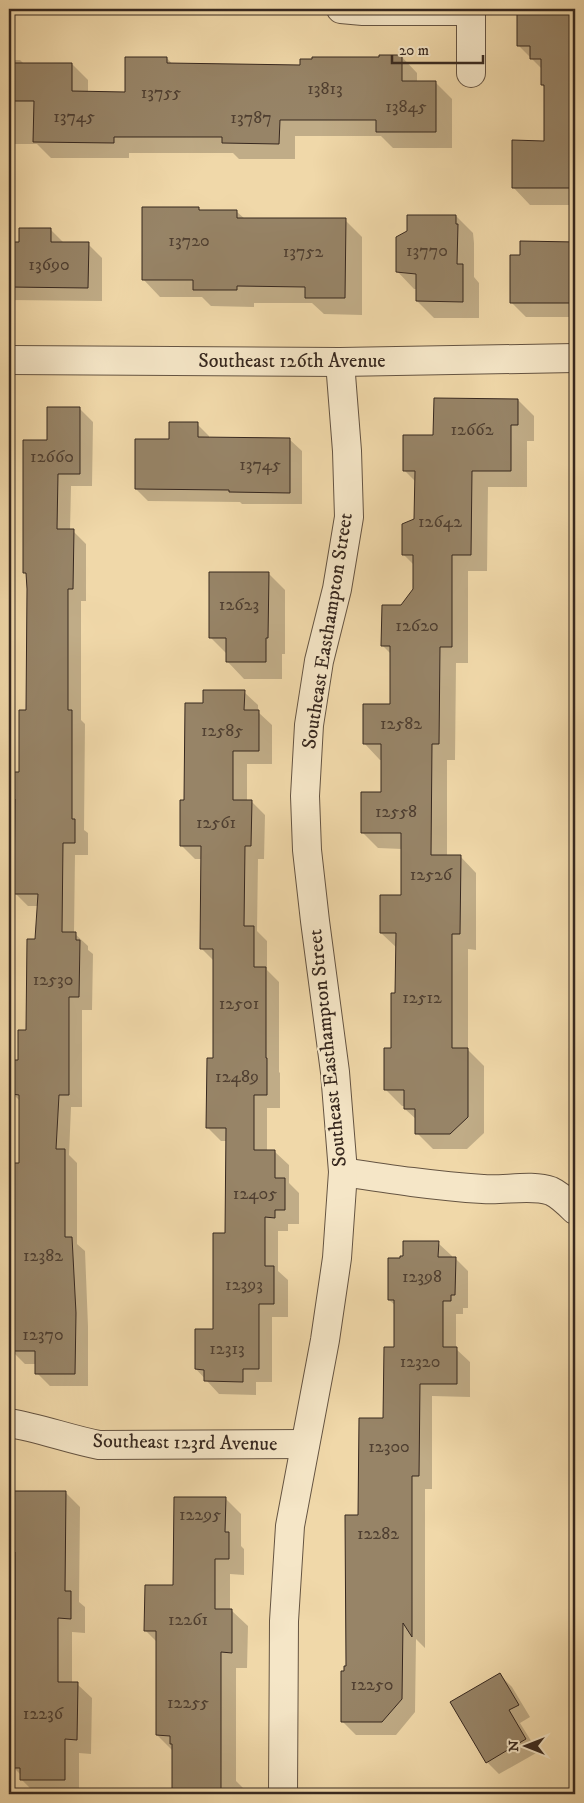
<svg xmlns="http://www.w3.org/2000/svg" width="584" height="1803" viewBox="0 0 584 1803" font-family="'IM FELL DW Pica',serif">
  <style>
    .shadow { fill: #0003 }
    .building { fill: #978467; stroke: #37281f }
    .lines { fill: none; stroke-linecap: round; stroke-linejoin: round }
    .minor-casing { stroke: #655442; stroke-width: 30 }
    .minor { stroke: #f5e6c7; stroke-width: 28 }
    .labels { text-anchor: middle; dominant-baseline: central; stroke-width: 4.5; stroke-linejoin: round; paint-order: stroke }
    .number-label { font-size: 18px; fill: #4f3f31 }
    .street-label { font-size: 20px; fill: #37281f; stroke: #f5e6c7 }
  </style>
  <rect width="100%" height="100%" fill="#f0d8a9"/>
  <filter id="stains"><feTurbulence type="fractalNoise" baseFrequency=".004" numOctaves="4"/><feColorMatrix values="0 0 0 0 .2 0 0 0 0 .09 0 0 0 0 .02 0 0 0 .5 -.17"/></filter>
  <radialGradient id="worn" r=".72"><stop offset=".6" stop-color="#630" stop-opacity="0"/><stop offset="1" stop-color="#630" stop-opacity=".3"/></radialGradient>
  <g class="shadow">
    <path d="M 519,9 L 575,9 L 575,205 L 530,205 L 513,187 L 545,142 L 545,88 L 542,85 L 542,69 L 518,45 Z"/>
    <path d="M 401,56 L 417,73 L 417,82 L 435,82 L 452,99 L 452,148 L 393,148 L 381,136 L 295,136 L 295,159 L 239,159 L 233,153 L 129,153 L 129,158 L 51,158 L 37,144 L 9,144 L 9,60 L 20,60 L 24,64 L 72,64 L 88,80 L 88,93 L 126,93 L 167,58 L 173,65 L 301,66 Z"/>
    <path d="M 198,208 L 202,212 L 237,212 L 245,219 L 345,220 L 362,237 L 362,315 L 324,314 L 312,303 L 254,303 L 254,307 L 211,306 L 202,297 L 160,297 L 143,279 Z"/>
    <path d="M 456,216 L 473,233 L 474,243 L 474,277 L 479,283 L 479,318 L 434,318 L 417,301 L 417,289 L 414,289 L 397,271 L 408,231 Z"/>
    <path d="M 50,229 L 64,243 L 88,244 L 102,258 L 102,301 L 9,300 L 9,248 Z"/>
    <path d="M 521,243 L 575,243 L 575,317 L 526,317 L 511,302 L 521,257 Z"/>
    <path d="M 518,400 L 534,416 L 534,441 L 527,441 L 527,487 L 488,487 L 487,571 L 468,571 L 468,663 L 456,663 L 455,760 L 447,760 L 447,856 L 460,856 L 476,873 L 476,950 L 468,949 L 468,1050 L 484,1066 L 484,1133 L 467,1149 L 433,1149 L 417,1133 L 417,1120 L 405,1109 L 405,1106 L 402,1106 L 386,1090 L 392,1049 L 397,948 L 381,933 L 402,897 L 402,849 L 378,848 L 362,832 L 383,793 L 383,760 L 380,760 L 364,743 L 391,705 L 391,654 L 383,646 L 401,606 L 414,589 L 414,565 L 403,554 L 415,520 L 416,482 L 404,470 L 435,436 Z"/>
    <path d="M 80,409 L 93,422 L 92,486 L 71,486 L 70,531 L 73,531 L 86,544 L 86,601 L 81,601 L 81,720 L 85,724 L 84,830 L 88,833 L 88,855 L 75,855 L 74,933 L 88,946 L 88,950 L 93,954 L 92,1010 L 82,1010 L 82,1107 L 71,1107 L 69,1155 L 77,1163 L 77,1244 L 85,1251 L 88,1326 L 88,1386 L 50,1386 L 37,1373 L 37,1364 L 25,1364 L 12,1351 L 21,1164 L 21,1102 L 13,1094 L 19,1061 L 27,1031 L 39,906 L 28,906 L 15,893 L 16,804 L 11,798 L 20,773 L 27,711 L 28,576 L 25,573 L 48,441 Z"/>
    <path d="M 197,424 L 209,436 L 209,438 L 289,439 L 302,451 L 302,504 L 242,504 L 240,502 L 148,501 L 136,489 Z"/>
    <path d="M 268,573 L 285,590 L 285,654 L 282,654 L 282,679 L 244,679 L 227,661 L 227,654 L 210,637 Z"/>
    <path d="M 244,692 L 258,705 L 258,712 L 272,725 L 272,764 L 247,764 L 247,801 L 251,801 L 265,815 L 264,859 L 258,859 L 257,931 L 267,941 L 267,970 L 279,982 L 279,1072 L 280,1073 L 280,1108 L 267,1108 L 267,1152 L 275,1152 L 289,1165 L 289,1183 L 299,1193 L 299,1224 L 288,1224 L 288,1231 L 278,1231 L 278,1271 L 288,1280 L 288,1317 L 272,1317 L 272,1382 L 256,1382 L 256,1395 L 219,1394 L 196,1369 L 214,1331 L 226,1234 L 227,1141 L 221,1141 L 207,1127 L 214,1059 L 214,961 L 201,948 L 202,859 L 195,859 L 181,845 L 186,801 L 204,704 Z"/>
    <path d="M 438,1243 L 452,1256 L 452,1258 L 455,1258 L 468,1271 L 468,1308 L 463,1308 L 463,1314 L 456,1314 L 456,1349 L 470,1362 L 470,1397 L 432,1396 L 432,1489 L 425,1489 L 425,1648 L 416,1639 L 415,1712 L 396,1735 L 356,1735 L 342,1721 L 345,1672 L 360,1516 L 385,1420 L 395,1348 L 396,1306 L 389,1300 L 401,1260 Z"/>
    <path d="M 9,1492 L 66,1493 L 80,1507 L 79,1602 L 85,1607 L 85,1633 L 72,1632 L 72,1684 L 77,1684 L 92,1698 L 91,1754 L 79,1753 L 79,1794 L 36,1794 L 21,1779 L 21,1775 L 13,1767 L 14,1756 L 9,1751 L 9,1621 L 16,1621 L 16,1566 L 12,1566 L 9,1563 Z"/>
    <path d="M 225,1498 L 241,1514 L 241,1546 L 244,1549 L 244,1575 L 230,1574 L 230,1611 L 232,1611 L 248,1626 L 247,1668 L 236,1668 L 236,1781 L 244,1789 L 244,1794 L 154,1794 L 154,1793 L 173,1793 L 173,1751 L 157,1735 L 157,1642 L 145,1630 L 174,1586 Z"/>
    <path d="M 499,1674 L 512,1687 L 530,1717 L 520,1723 L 538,1752 L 499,1774 L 487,1762 Z"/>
    <path d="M 495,1789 L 560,1789 L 565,1794 L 495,1794 Z"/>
  </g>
  <g class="building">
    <path d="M 517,9 L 575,9 L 575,188 L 512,188 L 512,140 L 544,141 L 544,85 L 541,85 L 541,59 L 530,59 L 530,46 L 517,46 Z"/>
    <path d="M 379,55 L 402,55 L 402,81 L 436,81 L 436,132 L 376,132 L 376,120 L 280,120 L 279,144 L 222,143 L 222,137 L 114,137 L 114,143 L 33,142 L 34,101 L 9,101 L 9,63 L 72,63 L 72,91 L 125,92 L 125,57 L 167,57 L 167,63 L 300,65 L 300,59 L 312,59 L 312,57 L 379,57 Z"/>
    <path d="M 142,207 L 199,207 L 199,210 L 237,210 L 237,218 L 346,218 L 345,298 L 305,298 L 305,287 L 237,286 L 237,290 L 193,290 L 193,280 L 142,280 Z"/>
    <path d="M 407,215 L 456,215 L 456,224 L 458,224 L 457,264 L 463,264 L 463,302 L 416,301 L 416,274 L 396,272 L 396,237 L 407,231 Z"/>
    <path d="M 19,228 L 51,228 L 51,242 L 89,242 L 88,288 L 9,287 L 9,242 L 19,242 Z"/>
    <path d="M 520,241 L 575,242 L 575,303 L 510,303 L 510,255 L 520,255 Z"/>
    <path d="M 434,398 L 518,399 L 518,425 L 511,425 L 511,471 L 472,471 L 471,555 L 452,555 L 452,647 L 440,647 L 439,744 L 432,744 L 431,855 L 461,855 L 460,934 L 452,934 L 452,1048 L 468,1048 L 468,1117 L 450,1134 L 415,1134 L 415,1109 L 404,1109 L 404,1090 L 384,1090 L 384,1048 L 391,1048 L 391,993 L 395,993 L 396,933 L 380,933 L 380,895 L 401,895 L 401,833 L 361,833 L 361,792 L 381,792 L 381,744 L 363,744 L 363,704 L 390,704 L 390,646 L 381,646 L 382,605 L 401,605 L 413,589 L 413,555 L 402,555 L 402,524 L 414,519 L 415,471 L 403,471 L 403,435 L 433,435 Z"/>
    <path d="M 47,407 L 80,407 L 80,474 L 58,474 L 57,529 L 74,529 L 73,589 L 68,589 L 68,710 L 72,710 L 72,819 L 75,819 L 75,843 L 63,843 L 62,932 L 76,932 L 76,940 L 80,940 L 79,997 L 69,997 L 69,1095 L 59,1095 L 56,1149 L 65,1149 L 65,1237 L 72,1237 L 76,1313 L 75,1374 L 35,1374 L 35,1351 L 11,1351 L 11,1319 L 13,1319 L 13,1163 L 19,1163 L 19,1095 L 12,1094 L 12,1060 L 18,1060 L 18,1030 L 26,1030 L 27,939 L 35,939 L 38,894 L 14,894 L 15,799 L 10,799 L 10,772 L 19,772 L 19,710 L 26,710 L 27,589 L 26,573 L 23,573 L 23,440 L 47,440 Z"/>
    <path d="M 169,422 L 198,422 L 198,437 L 290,438 L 290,493 L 229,492 L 229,490 L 135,489 L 135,439 L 169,439 Z"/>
    <path d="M 209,572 L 269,572 L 268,638 L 266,638 L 266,662 L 226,662 L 226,638 L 209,638 Z"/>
    <path d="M 203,690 L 245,690 L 244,710 L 259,710 L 259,751 L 233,751 L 233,800 L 252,800 L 251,846 L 245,846 L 244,926 L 254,926 L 254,967 L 266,967 L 266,1058 L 267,1058 L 267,1095 L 254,1095 L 254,1150 L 275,1150 L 275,1178 L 285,1178 L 285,1210 L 275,1210 L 275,1218 L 265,1217 L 265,1266 L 274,1266 L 274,1304 L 259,1304 L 259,1369 L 243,1369 L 243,1382 L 204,1381 L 204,1370 L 195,1369 L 195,1329 L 213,1329 L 213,1233 L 225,1233 L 226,1128 L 206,1128 L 207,1058 L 213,1058 L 213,949 L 200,949 L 201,846 L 180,846 L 180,800 L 184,800 L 185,703 L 203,703 Z"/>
    <path d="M 403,1241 L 439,1241 L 438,1257 L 456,1257 L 455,1295 L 451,1295 L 451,1301 L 443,1301 L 443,1347 L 457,1347 L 457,1384 L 420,1384 L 419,1476 L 412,1476 L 412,1637 L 403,1623 L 402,1699 L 382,1722 L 341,1722 L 341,1671 L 344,1671 L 344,1666 L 346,1666 L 345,1515 L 358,1515 L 359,1418 L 383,1418 L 384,1347 L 394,1347 L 394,1300 L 388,1300 L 388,1258 L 400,1258 L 400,1256 L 403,1256 Z"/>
    <path d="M 9,1491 L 66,1491 L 65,1591 L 71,1591 L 71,1619 L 58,1618 L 58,1682 L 78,1682 L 77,1740 L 65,1739 L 65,1780 L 20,1780 L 20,1768 L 12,1768 L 13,1750 L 9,1749 L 9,1620 L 15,1620 L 15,1552 L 9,1552 Z"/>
    <path d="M 174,1497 L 226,1497 L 225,1532 L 229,1532 L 229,1559 L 215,1559 L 215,1609 L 232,1609 L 232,1653 L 221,1652 L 221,1794 L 172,1794 L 172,1744 L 170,1744 L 170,1736 L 156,1735 L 156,1631 L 144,1631 L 145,1585 L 173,1585 Z"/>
    <path d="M 500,1673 L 519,1705 L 509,1710 L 526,1739 L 486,1763 L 450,1702 Z"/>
  </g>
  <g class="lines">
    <defs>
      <g id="minor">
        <path d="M 341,9 L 363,11 L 471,11"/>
        <path d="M 471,9 L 471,73"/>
        <path d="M 9,360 L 340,362 L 575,358"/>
        <path d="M 343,1172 C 389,1179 435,1186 483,1189 C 503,1191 532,1184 551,1191 C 560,1195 568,1203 575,1210"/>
        <path d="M 9,1423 C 40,1428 68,1439 99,1445 L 305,1444"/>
        <path d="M 283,1794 L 284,1621 L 290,1526 L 325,1340 L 337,1258 L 343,1172 L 335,1072 L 315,921 L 307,850 L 305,796 L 309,725 L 319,661 L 337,589 L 349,517 L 347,451 L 340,362"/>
      </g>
    </defs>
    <use href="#minor" class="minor-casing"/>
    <use href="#minor" class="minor"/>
  </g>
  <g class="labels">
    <g class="number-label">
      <text x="325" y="89">13813</text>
      <text x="161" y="93">13755</text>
      <text x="406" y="107">13845</text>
      <text x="74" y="117">13745</text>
      <text x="251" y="118">13787</text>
      <text x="189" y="241">13720</text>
      <text x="427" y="251">13770</text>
      <text x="303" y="252">13752</text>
      <text x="49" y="265">13690</text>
      <text x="472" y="430">12662</text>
      <text x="52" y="457">12660</text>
      <text x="260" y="465">13745</text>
      <text x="440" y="522">12642</text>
      <text x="239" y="605">12623</text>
      <text x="417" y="626">12620</text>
      <text x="401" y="724">12582</text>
      <text x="222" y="731">12585</text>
      <text x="396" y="812">12558</text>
      <text x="216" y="823">12561</text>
      <text x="431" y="875">12526</text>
      <text x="53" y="980">12530</text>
      <text x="422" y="998">12512</text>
      <text x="239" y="1004">12501</text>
      <text x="237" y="1077">12489</text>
      <text x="255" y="1194">12405</text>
      <text x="43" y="1256">12382</text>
      <text x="422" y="1277">12398</text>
      <text x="244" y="1285">12393</text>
      <text x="43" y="1335">12370</text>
      <text x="227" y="1349">12313</text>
      <text x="420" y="1362">12320</text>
      <text x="389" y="1447">12300</text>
      <text x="200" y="1515">12295</text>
      <text x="378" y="1534">12282</text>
      <text x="188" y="1620">12261</text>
      <text x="372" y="1685">12250</text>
      <text x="188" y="1703">12255</text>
      <text x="43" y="1714">12236</text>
    </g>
    <g class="street-label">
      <text x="292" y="361">Southeast 126th Avenue</text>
      <text transform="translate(328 631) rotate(-81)">Southeast Easthampton Street</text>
      <text transform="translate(328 1048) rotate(-96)">Southeast Easthampton Street</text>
      <text transform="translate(185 1443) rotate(1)">Southeast 123rd Avenue</text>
    </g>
  </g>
  <rect width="584" height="1803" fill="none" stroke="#f0d8a9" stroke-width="30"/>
  <rect x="10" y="10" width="564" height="1783" fill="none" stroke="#37281f" stroke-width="2.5"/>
  <rect x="15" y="15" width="554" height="1773" fill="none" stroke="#37281f"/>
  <g transform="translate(526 1746) rotate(270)" stroke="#f5e6c7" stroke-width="4" paint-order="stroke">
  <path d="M0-4L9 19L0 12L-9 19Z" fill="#37281f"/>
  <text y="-8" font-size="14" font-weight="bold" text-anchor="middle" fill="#37281f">N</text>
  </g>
  <path d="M392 55v8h91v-8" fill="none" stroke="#37281f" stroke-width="2.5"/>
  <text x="399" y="55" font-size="15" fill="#37281f" stroke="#f5e6c7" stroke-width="4" paint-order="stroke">20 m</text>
  <rect width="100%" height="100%" filter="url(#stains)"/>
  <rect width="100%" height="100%" fill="url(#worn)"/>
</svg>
